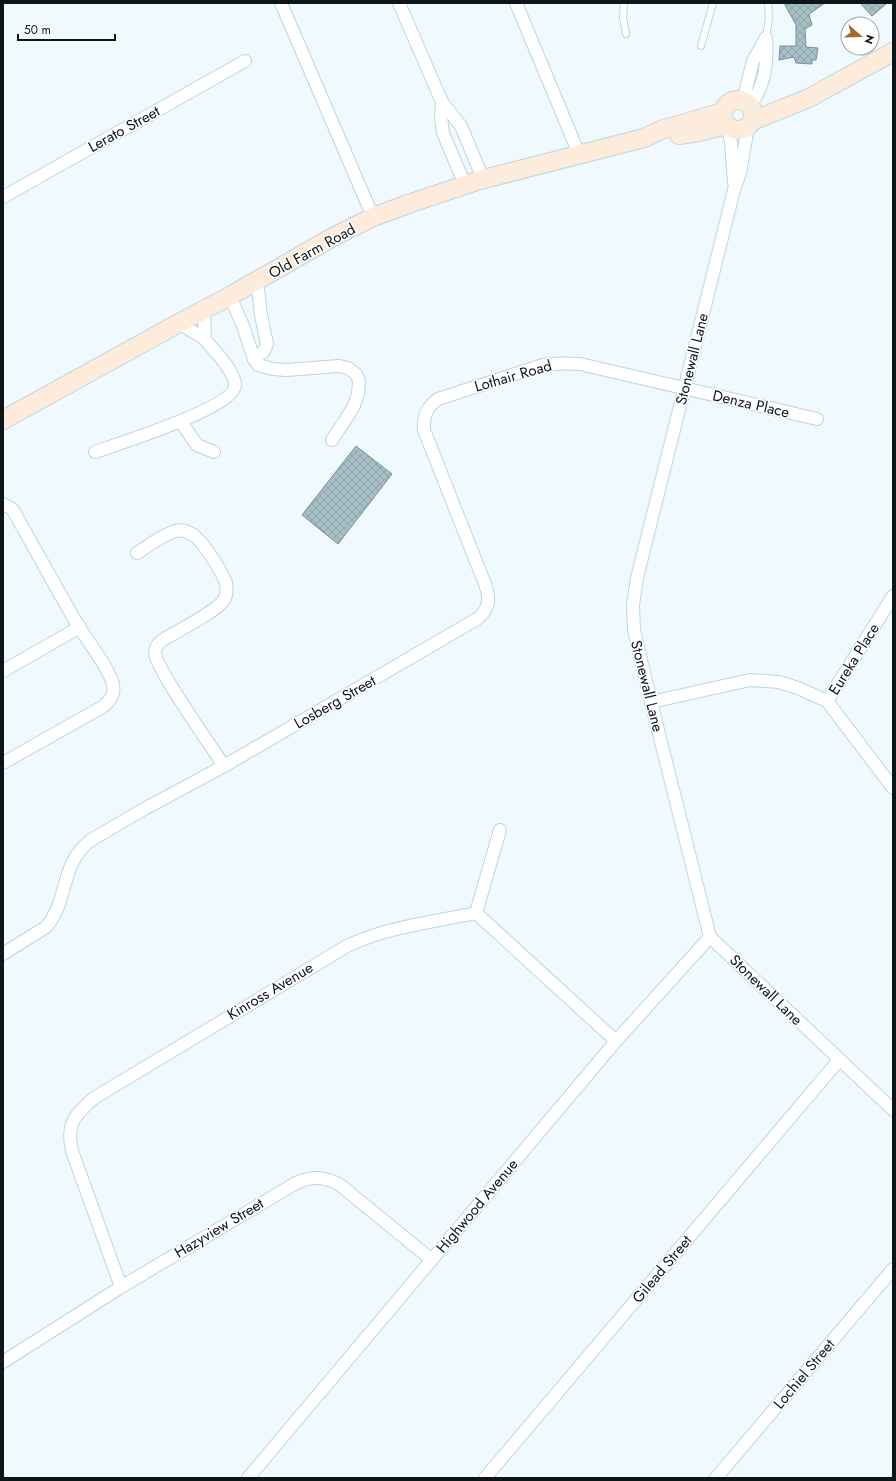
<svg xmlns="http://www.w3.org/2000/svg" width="896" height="1481" viewBox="0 0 896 1481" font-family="Jost,sans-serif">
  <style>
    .building { fill: url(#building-cross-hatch); stroke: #799198 }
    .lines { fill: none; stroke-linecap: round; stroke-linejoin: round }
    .lane-casing { stroke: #bcd5dd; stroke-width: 8 }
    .street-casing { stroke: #bcd5dd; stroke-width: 14 }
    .secondary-casing { stroke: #bcd5dd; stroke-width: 20 }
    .lane { stroke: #fff; stroke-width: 6 }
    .street { stroke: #fff; stroke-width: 12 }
    .secondary { stroke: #fdecdc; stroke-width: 18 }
    .labels { text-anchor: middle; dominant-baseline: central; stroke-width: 3; stroke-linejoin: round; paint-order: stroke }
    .street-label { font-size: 15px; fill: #0c1518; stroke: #fff }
  </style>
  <defs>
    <pattern id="building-cross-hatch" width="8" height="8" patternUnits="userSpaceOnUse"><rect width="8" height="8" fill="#a6bec6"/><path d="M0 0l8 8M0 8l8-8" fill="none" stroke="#8ea2a9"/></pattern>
  </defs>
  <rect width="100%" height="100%" fill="#f0fafe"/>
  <g class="building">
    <path d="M 784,3 L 825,3 L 809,14 L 812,25 L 805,29 L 806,47 L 818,48 L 816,60 L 812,60 L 812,64 L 796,63 L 794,57 L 779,60 L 780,46 L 796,46 L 796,25 Z"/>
    <path d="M 860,3 L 887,3 L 872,16 Z"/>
    <path d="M 356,446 L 392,474 L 338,544 L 302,515 Z"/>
  </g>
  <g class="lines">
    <defs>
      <g id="lane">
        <path d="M 624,3 L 623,18 L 626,34"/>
        <path d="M 766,38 L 769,18 L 768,3"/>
        <path d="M 701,46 L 713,3"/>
      </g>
      <g id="street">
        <path d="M 281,3 L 373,217"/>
        <path d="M 399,3 L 442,102 L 461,126 L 483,179"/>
        <path d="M 516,3 L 579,154"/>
        <path d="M 743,101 L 753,61 L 766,38"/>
        <path d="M 442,102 L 441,117 L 443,133 L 465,185"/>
        <path d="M 750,106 C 765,85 768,63 766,38"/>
        <path d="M 748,127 L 740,173 L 734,190 L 637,578 L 633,605 L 634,630 L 651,702 L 710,937 L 893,1110"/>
        <path d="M 728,128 L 731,142 L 734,183"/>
        <path d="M 3,197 L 245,61"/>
        <path d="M 230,296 L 243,326 L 254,359 L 258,365 L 273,369 L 286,370 L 339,366 L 348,368 L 356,374 L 359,381 L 358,394 L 353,408 L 332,440"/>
        <path d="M 204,310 L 205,339"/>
        <path d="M 179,323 L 205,339"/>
        <path d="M 254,359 L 264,351 L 267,344 L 261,315 L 257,281"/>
        <path d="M 181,422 L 197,445 L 214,452"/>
        <path d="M 95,452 C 117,444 234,408 235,385 C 235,372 216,352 207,342"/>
        <path d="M 3,504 L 9,507 L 13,510 C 35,549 56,588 79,627 C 87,640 111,671 113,685 C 115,693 110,701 104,706 L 3,763"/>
        <path d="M 137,553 C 147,547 165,533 176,531 C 183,529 191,533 196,537 C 204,544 223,573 226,583 C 227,589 227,595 224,600 C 216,612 177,631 163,640 C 158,643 155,647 155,653 C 155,667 213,749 224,766"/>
        <path d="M 3,671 L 80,627"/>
        <path d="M 827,701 L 893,596"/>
        <path d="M 651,702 L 750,680 L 779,682 L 798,688 L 827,701 L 893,788"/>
        <path d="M 476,913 L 500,830"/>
        <path d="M 3,954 L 46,927 C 70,899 59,864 91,840 L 146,808 L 224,766 L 477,619 C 490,609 490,598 485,584 L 424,430 C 423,416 427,407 438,399 L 543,365 C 556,363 567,363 580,364 L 817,419"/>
        <path d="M 121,1287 L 72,1151 C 66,1124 74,1116 94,1098 L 347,946 C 387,927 433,922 476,913 L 616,1041"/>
        <path d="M 3,1362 L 121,1287 L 296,1183 C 312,1176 324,1176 340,1185 L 432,1260"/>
        <path d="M 248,1478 L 616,1041 L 710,937"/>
        <path d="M 485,1478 L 839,1060"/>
        <path d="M 716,1478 L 893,1269"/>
      </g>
      <g id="secondary">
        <circle cx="738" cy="115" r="15"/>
        <path d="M 752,121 L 809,98 L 893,52"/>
        <path d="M 679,135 L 699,132 L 726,125"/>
        <path d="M 3,420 L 179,323 L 230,296 L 333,237 L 373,217 L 411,203 L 480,180 L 644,138 L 661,130 L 723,112"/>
      </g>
    </defs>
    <use href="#lane" class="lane-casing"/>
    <use href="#street" class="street-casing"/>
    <use href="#secondary" class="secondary-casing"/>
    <use href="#lane" class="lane"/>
    <use href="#street" class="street"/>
    <use href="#secondary" class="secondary"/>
  </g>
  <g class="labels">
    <g class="street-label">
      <text transform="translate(124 129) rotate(-29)">Lerato Street</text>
      <text transform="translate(312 251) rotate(-29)">Old Farm Road</text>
      <text transform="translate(692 359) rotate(-76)">Stonewall Lane</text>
      <text transform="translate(513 376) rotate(-16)">Lothair Road</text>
      <text transform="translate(751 404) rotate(13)">Denza Place</text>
      <text transform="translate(854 659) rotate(-58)">Eureka Place</text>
      <text transform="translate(647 686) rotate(76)">Stonewall Lane</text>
      <text transform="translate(335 702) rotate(-30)">Losberg Street</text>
      <text transform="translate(766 990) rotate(44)">Stonewall Lane</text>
      <text transform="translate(270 991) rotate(-31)">Kinross Avenue</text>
      <text transform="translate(477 1206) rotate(-50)">Highwood Avenue</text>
      <text transform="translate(219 1228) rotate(-31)">Hazyview Street</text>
      <text transform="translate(662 1269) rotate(-50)">Gilead Street</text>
      <text transform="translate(804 1374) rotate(-50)">Lochiel Street</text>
    </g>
  </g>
  <rect width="896" height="1481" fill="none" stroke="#0c1518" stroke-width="8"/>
  <g transform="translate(860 36) rotate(110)"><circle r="19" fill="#ffffff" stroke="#9ea1a3"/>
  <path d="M0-3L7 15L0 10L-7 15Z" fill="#a16926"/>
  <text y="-6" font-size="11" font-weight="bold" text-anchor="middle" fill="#0c1518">N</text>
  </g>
  <path d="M18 34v6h97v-6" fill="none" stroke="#0c1518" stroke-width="2"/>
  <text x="24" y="34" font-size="12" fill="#0c1518" stroke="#ffffff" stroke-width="3" paint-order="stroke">50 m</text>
</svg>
